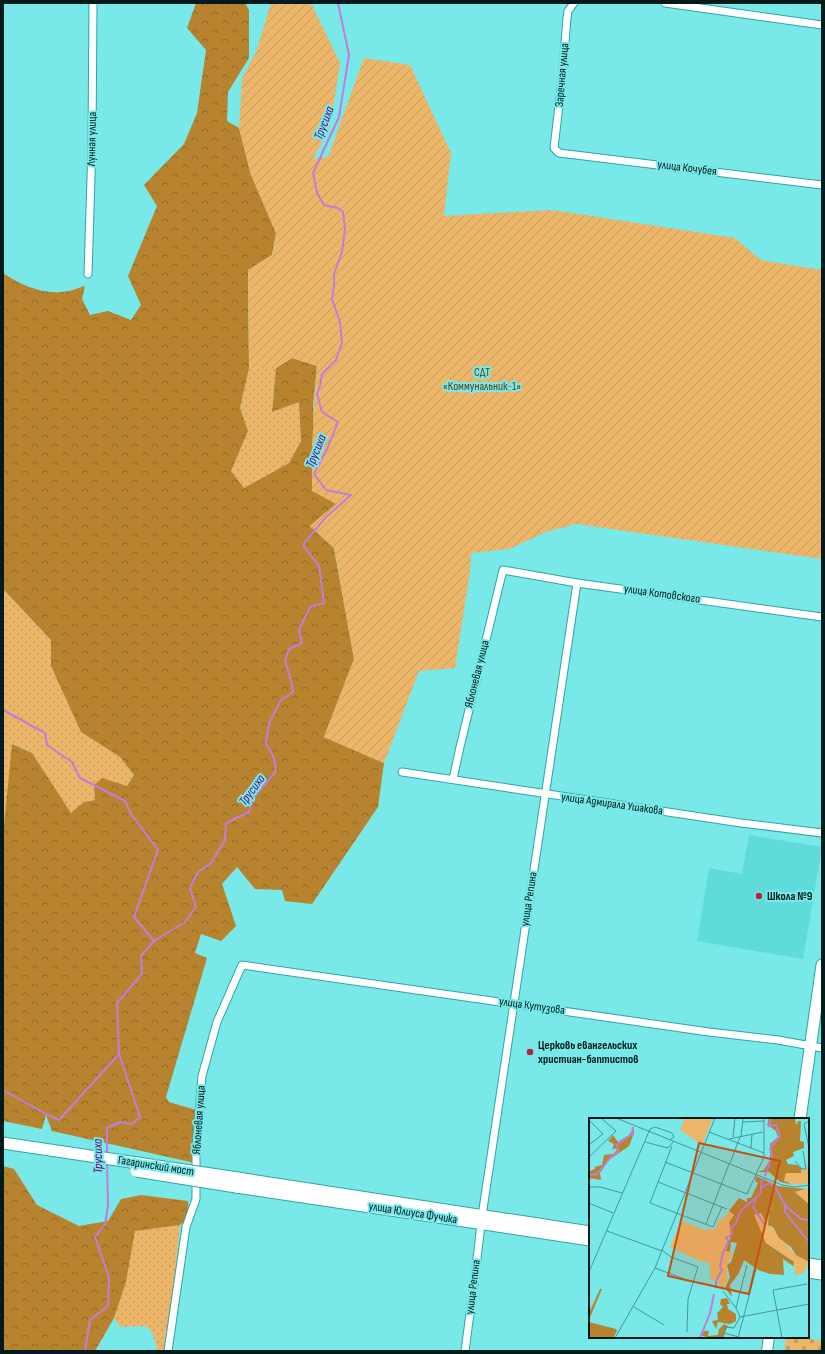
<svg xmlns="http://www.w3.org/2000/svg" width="825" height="1354" viewBox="0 0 825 1354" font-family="'Sofia Sans Condensed',sans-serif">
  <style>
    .built { fill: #5fdbdb }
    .grass { fill: url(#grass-dots) }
    .forest { fill: url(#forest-crowns) }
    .cemetery { fill: url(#cemetery-stones) }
    .garden { fill: url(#garden-furrows) }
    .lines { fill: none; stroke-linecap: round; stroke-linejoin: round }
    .stream { stroke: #bf7edb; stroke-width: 2 }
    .minor-casing { stroke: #2ca6a6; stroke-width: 9 }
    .secondary-casing { stroke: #2ca6a6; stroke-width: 12 }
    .primary-casing { stroke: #2ca6a6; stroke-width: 13 }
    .minor { stroke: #fff; stroke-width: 7 }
    .secondary { stroke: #fff; stroke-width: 10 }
    .primary { stroke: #fff; stroke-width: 11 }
    .primary-bridge-casing { stroke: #2ca6a6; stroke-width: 13; stroke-linecap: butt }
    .primary-bridge { stroke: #fff; stroke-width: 11 }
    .poi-dot { fill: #b52342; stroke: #79e8e8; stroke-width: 1.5 }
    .labels { text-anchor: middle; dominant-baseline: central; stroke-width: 4; stroke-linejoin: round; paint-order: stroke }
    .street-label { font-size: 12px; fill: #021a1a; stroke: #79e8e8 }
    .park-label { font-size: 12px; fill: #583d0f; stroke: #79e8e8 }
    .poi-label { font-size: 12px; font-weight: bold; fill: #021a1a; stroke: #79e8e8; text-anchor: start }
    .water-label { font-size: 13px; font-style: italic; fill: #5e007a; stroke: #79e8e8 }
    .inset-river { fill: none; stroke: #bf7edb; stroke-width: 2 }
    .inset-road { fill: none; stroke: #499696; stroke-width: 1 }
    .view { fill: #c6500e; fill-opacity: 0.15; stroke: #c6500e; stroke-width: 2 }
    .inset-edge { fill: none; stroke: #021a1a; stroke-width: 2 }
  </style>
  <defs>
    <pattern id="grass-dots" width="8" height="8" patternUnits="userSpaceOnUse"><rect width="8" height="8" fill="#ebb66a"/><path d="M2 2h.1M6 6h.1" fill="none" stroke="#c89c5b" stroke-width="1.8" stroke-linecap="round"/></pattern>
    <pattern id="forest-crowns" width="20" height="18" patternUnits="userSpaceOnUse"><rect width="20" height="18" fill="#b8832e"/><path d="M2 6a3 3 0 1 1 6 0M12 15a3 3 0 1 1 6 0" fill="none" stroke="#936a26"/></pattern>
    <pattern id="cemetery-stones" width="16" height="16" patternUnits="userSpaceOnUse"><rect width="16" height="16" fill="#ebb66a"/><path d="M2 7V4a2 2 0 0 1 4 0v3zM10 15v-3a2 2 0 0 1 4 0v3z" fill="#c89c5b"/></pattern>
    <pattern id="garden-furrows" width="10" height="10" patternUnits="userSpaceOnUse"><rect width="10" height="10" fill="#ebb66a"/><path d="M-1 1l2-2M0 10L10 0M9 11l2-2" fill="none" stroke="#c89c5b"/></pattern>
  </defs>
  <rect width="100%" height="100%" fill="#79e8e8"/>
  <path class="built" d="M 749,835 L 822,847 L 803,959 L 697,941 L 709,868 L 742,874 Z"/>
  <g class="grass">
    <path d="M 249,368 L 276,368 L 272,411 L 299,402 L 301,441 L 289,463 L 244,489 L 231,471 L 248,431 L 240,408 Z"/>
    <path d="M 3,589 L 51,640 L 51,666 L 81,732 L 120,757 L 134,775 L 127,786 L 95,800 L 84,802 L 71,814 L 32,753 L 13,744 L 3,835 Z"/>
    <path d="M 180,1225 L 170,1326 L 165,1334 L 164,1351 L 158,1351 L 152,1332 L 146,1326 L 121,1327 L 114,1318 L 126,1282 L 135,1231 Z"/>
  </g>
  <g class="forest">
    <path d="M 196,3 L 245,3 L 249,10 L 249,58 L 228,92 L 227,121 L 239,128 L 251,175 L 276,233 L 272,255 L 248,270 L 249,368 L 240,408 L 248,431 L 231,471 L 244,488 L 289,463 L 301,441 L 299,402 L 272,412 L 276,368 L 292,358 L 317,366 L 313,405 L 314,427 L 312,446 L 336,504 L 310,526 L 334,548 L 354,659 L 324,737 L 384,763 L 378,807 L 312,904 L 285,901 L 282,890 L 255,889 L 237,867 L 222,884 L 236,926 L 221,941 L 201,934 L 195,953 L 207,958 L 166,1097 L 169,1102 L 196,1110 L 195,1163 L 52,1131 L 46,1115 L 42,1129 L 3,1121 L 3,835 L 12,744 L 32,753 L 71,813 L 84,802 L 95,800 L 94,785 L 102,778 L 127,786 L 134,775 L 120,757 L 81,732 L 51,666 L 51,640 L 3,589 L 3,273 C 19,284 41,294 61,292 C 69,292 78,288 85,286 L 82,299 L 90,315 L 108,311 L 131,320 L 141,305 L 128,276 L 157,206 L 144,185 L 184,144 L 197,113 L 206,50 L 187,28 Z"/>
    <path d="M 3,1166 L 14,1169 L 37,1205 L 79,1226 L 108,1221 L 121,1199 L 141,1195 L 188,1201 L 189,1218 L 180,1225 L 135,1231 L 126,1282 L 114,1318 L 95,1351 L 3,1351 Z"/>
  </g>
  <path class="cemetery" d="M 786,1337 L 797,1337 L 822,1341 L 822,1351 L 784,1351 Z"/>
  <path class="garden" d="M 271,3 L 309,3 L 312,5 L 340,63 L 330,128 L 313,159 L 328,157 L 364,58 L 410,65 L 451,153 L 444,216 L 552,210 L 735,238 L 761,260 L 822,270 L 822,559 L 576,524 L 546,532 L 509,549 L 471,553 L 470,571 L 455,668 L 419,671 L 384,763 L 324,737 L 354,659 L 334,548 L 310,526 L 336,504 L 312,491 C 312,449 313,408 317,366 L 292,358 L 276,368 L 249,368 L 248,270 L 272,255 L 276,233 L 251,175 L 239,128 L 242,79 L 256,52 Z"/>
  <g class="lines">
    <g class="stream">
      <path d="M 3,710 L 45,733 L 47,745 L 72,762 L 80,778 L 125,801 L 131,814 L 158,850 L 134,917 L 154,941"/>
      <path d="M 3,1090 L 46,1114 L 59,1120 L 119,1054"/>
      <path d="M 107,1154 L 107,1128 L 120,1122 L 132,1124 L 140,1117 L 119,1054 L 117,1003 L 142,974 L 141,956 L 154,941 L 185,922 L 196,907 L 190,888 L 198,872 L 211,863 L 225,840 L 226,823 L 249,812 L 254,797 L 276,771 L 274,758 L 266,743 L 269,723 L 281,700 L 293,692 L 291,680 L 285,661 L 289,649 L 302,643 L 299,630 L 310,607 L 324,603 L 319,566 L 303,545 L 325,518 L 351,495 L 326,490 L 314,474 L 328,447 L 338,422 L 322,412 L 317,394 L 320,386 L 322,374 L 336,360 L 342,343 L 340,322 L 332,299 L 334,287 L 334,274 L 342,252 L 345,229 L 343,212 L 338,208 L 324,205 L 317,193 L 313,173 L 339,117 L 349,55 L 338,3"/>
      <path d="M 85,1351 L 90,1320 L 108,1306 L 109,1277 L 95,1237 L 105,1224 L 108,1206 L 107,1163"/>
    </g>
    <defs>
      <g id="minor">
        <path d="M 574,3 L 568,11 L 567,18 L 562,80 L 554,148 L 559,153 L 822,185"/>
        <path d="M 665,3 L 822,25"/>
        <path d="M 88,274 L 92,145 L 93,3"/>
        <path d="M 402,772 L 741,823 L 822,833"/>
        <path d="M 453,779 L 460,747 L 503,570 L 577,583 L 822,617"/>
        <path d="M 482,1216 L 577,583"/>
        <path d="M 168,1351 L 186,1227 L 196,1199 L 196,1148 L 202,1076 L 217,1022 L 242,965 L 709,1032 L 778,1040 L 822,1048"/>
        <path d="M 465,1351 L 475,1276 L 481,1224"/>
      </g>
      <path id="secondary" d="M 767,1351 L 769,1337"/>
      <g id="primary">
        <path d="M 800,1119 L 822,965"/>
        <path d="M 238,1178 L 590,1232"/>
        <path d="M 236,1187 L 590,1240"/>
        <path d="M 808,1264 L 822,1266"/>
        <path d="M 808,1272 L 822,1274"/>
      </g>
    </defs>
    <use href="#minor" class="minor-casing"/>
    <use href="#secondary" class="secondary-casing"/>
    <use href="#primary" class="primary-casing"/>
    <use href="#minor" class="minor"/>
    <use href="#secondary" class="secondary"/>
    <use href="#primary" class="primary"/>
    <defs>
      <g id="primary-bridge">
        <path d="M 3,1143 L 238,1178"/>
        <path d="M 136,1171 L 236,1187"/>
      </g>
    </defs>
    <use href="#primary-bridge" class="primary-bridge-casing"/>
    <use href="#primary-bridge" class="primary-bridge"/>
  </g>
  <g class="poi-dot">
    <circle cx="759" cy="896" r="4"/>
    <circle cx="530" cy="1052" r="4"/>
  </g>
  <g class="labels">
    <g class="street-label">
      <text transform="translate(562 75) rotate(-85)">Заречная улица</text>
      <text transform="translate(92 139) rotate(-89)">Лунная улица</text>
      <text transform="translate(687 168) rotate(7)">улица Кочубея</text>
      <text transform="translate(662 594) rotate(8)">улица Котовского</text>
      <text transform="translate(477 674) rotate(-76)">Яблоневая улица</text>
      <text transform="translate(612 804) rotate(8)">улица Адмирала Ушакова</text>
      <text transform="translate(529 899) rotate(-81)">улица Репина</text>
      <text transform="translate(532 1006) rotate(8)">улица Кутузова</text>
      <text transform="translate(199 1120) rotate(-86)">Яблоневая улица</text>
      <text transform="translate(156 1166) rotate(9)">Гагаринский мост</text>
      <text transform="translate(413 1213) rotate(9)">улица Юлиуса Фучика</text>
      <text transform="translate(473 1287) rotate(-83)">улица Репина</text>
    </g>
    <g class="park-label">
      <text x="482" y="372">СДТ<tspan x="482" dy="14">«Коммунальник-1»</tspan></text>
    </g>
    <g class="poi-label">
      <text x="767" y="896">Школа №9</text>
      <text x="538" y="1045">Церковь евангельских<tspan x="538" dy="14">христиан-баптистов</tspan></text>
    </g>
    <g class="water-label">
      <text transform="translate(324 123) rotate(-69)">Трусиха</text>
      <text transform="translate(316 451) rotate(-68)">Трусиха</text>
      <text transform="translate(252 790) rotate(-54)">Трусиха</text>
      <text transform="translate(98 1156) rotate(-91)">Трусиха</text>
    </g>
  </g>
  <g transform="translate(589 1118)">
    <rect width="220" height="220" fill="#79e8e8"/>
    <path d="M 186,84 L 178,104 L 207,137 L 220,144 L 215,155 L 204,157 L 207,151 L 204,148 L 205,144 L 177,125 L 170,112 L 165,97 L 172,95 L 176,103 L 180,92 Z" fill="#ebb66a"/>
    <path d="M 180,0 L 206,0 L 207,7 L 209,3 L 212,3 L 211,23 L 215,24 L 215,30 L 204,34 L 205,38 L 197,42 L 199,46 L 208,47 L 212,50 L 212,55 L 199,65 L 205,67 L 191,64 L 180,54 L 169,54 L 175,52 L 181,42 L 181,26 L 189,19 L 187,13 L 178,7 ZM 45,10 L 45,15 L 40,28 L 20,42 L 11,55 L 12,62 L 0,60 L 0,54 L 7,50 L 5,49 L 13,47 L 15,37 L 24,36 L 28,32 L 26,30 L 23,32 L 25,26 L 19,23 L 24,17 L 29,24 L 40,17 ZM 167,58 L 189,68 L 217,71 L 206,74 L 220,86 L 220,144 L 207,137 L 202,129 L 190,120 L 184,109 L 179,107 L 180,93 L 185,85 L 180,92 L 176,103 L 172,95 L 165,97 L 177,125 L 205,144 L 204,148 L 194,141 L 195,157 L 181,156 L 169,152 L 155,142 L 150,155 L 141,167 L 143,179 L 136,170 L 141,159 L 138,147 L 142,144 L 148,125 L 142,124 L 141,134 L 137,133 L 141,121 L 140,104 L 145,97 L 140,93 L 150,80 L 158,84 L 158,80 L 162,80 L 169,65 L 166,63 ZM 11,171 L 13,171 L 0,202 L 0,195 ZM 138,180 L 141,186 L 138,186 L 139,191 L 147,196 L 147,203 L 141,206 L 129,204 L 127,211 L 123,203 L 129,202 L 128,195 L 134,189 L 131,186 L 132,181 ZM 0,204 L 27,211 L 28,213 L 24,220 L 0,220 ZM 135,206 L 139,208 L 133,220 L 113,220 L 117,218 L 113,218 L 115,213 L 120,213 L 119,218 L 129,217 L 130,211 Z" fill="#b8832e"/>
    <path d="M 96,0 L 124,0 L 113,27 L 91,12 Z" fill="#ebb66a"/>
    <path d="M 220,44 L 220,65 L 209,67 L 195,63 L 197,55 L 212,55 L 212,50 L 217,52 ZM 220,70 L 220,86 L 206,74 ZM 140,93 L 145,97 L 140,104 L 142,118 L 139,119 L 137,133 L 144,134 L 138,147 L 138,163 L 133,171 L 128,162 L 133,154 L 126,162 L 121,161 L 121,145 L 111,143 L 81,129 L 92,103 L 116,112 L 126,111 L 131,100 L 134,101 Z" fill="#ebb66a"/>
    <path class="inset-river" d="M 0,57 L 8,56 L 21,40 L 29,34 L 28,27 L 43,16 L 44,9M 176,58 L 183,39 L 181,30 L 191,18 L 187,7 L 180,8 L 183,0M 172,70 L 180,65 L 186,69 L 197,88 L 212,101 L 220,102M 167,81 L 164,89 L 176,107M 196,87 L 196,94 L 220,124M 127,170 L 127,163 L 133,152 L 131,148 L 134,135 L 140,123 L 137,120 L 143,116 L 142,110 L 147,105 L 151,94 L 172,75 L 172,63 L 176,61M 111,220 L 121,195 L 125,176"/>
    <path class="inset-road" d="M 27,0 L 193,67 L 206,69 L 220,67M 0,2 L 14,16 L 0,27M 220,3 L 215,6 L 220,30M 153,4 L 175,3M 120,14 L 175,35M 144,19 L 146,0M 152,19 L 154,0M 140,21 L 174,14M 56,24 L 79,30 L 84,24M 83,28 L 61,85 L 124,109 L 133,89M 162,30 L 163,16M 0,39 L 27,13 L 12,0M 206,43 L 213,51 L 217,51 L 214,33M 76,44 L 158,76 L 175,39 L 175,0M 141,45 L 151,19M 69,64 L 138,91M 0,69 L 11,69 L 33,75M 0,85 L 24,95M 117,106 L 140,46M 18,113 L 73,133M 73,132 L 82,139 L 109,149 L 99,181 L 98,214M 66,150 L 103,164M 0,154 L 61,11 L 66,9 L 83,15 L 85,19 L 81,22M 134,173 L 147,190M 45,189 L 75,207M 151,199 L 220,186M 151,199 L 147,190 L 158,147M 135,215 L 150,219M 26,220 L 66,150 L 126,0M 134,220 L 137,209 L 145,210 L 151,199M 149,220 L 167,151M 193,220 L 184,172 L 218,166"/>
    <path class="view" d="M 110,25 L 191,43 L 160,176 L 79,158 Z"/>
    <rect width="220" height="220" class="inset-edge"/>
  </g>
  <rect width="825" height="1354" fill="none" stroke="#021a1a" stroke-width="8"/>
</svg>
